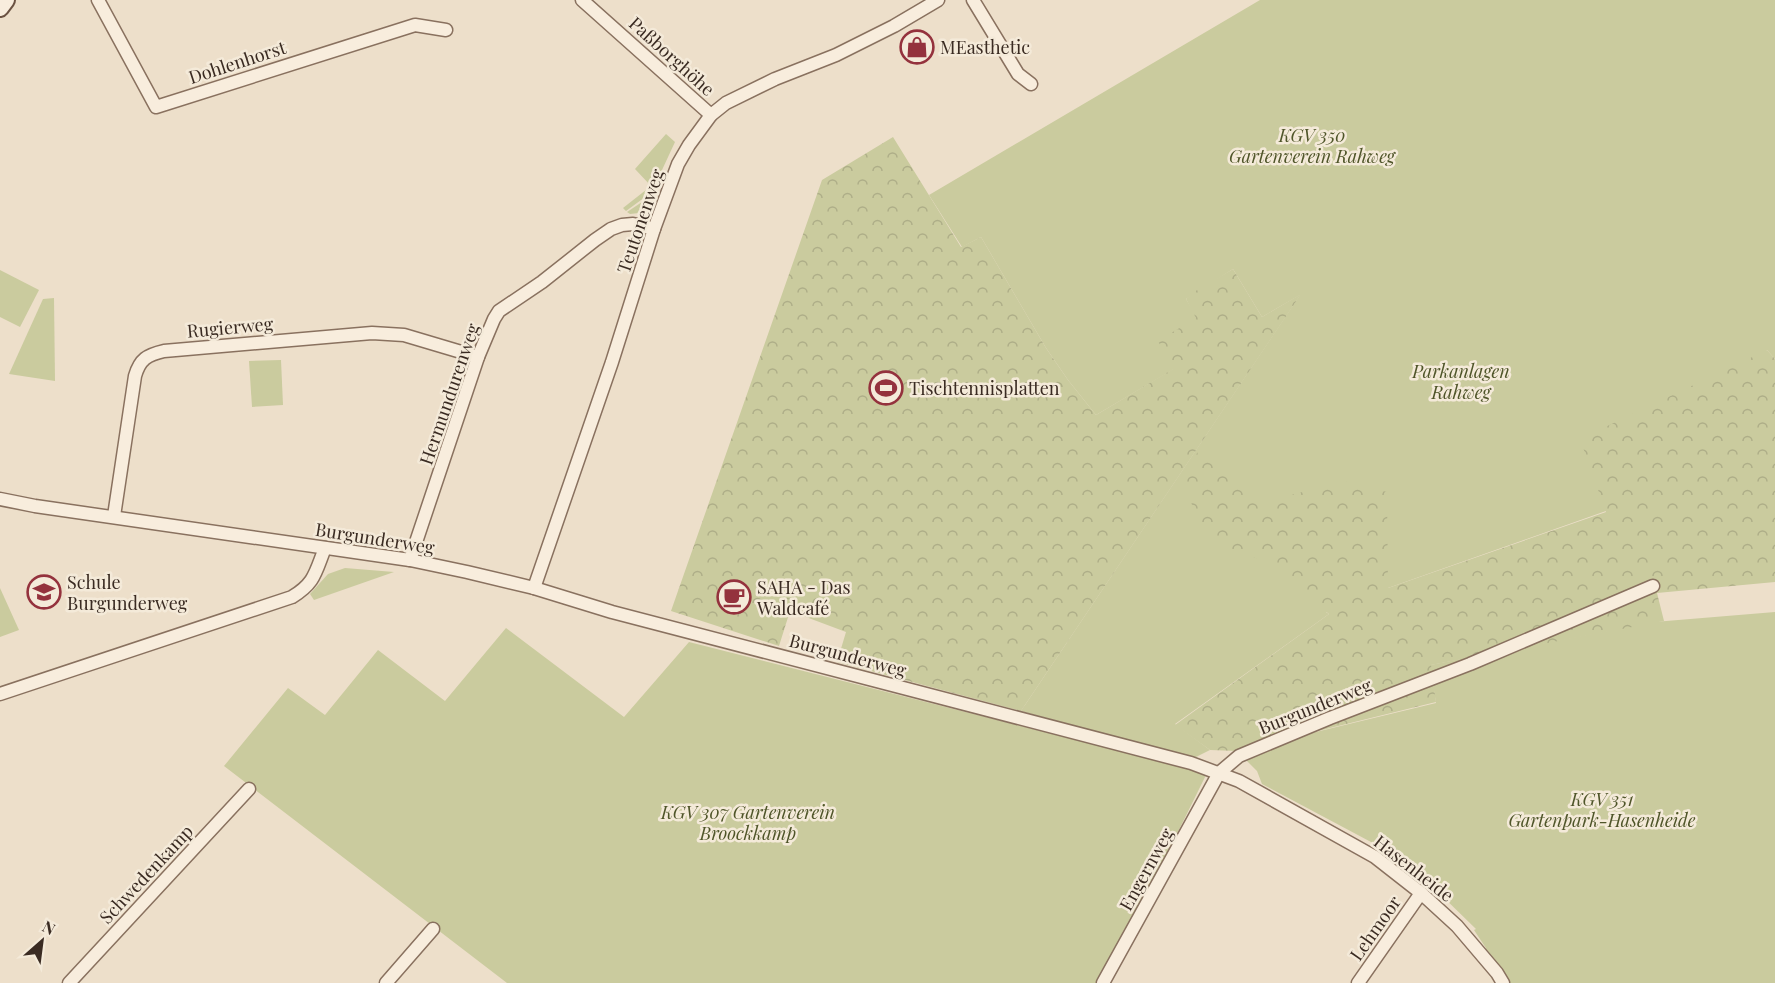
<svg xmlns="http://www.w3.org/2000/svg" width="1775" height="983" viewBox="0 0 1775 983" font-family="'Playfair Display',serif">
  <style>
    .green { fill: #cacb9e }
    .forest { fill: url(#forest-crowns) }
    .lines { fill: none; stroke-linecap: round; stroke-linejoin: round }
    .minor-casing { stroke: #89715f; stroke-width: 15 }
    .secondary-casing { stroke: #6b5242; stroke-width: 20 }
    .minor { stroke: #f8eddd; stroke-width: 12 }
    .secondary { stroke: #f8eddd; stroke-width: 16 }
    .labels { text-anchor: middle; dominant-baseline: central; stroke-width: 5; stroke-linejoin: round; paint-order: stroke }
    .poi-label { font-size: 18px; fill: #3a2b22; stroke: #f4ead9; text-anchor: start }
    .street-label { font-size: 18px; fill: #3a2b22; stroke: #f4ead9 }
    .park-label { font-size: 18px; font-style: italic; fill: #4f5529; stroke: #f4ead9 }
  </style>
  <defs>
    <pattern id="forest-crowns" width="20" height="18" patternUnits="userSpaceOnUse" patternTransform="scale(1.5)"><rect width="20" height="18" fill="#cacb9e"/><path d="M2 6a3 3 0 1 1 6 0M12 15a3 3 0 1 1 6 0" fill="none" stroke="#aeae88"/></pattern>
  </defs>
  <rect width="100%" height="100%" fill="#eddfca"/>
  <g class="green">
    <path d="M 1260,0 L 1775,0 L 1775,359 L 1767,350 L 1606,511 L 1388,588 L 1326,612 L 1329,614 L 1175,724 L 1210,750 L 1194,758 L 1021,711 L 1300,295 L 1262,317 L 1233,269 L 1186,299 L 1197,317 L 1174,369 L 1096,415 L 1068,380 L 1046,348 L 981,237 L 962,247 L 929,195 Z"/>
    <path d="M 666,134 L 675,142 L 662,170 L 656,187 L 651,191 L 652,192 L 626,211 L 623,208 L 651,186 L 635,169 Z"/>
    <path d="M 654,194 L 648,212 L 630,214 L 627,212 Z"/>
    <path d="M 0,270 L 39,290 L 20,327 L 0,317 Z"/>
    <path d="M 54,298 L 55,381 L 9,374 L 43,299 Z"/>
    <path d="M 281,360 L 283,405 L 252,407 L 249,361 Z"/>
    <path d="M 345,568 L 394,572 L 314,600 L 310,594 L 328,574 Z"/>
    <path d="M 0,588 L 19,630 L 0,637 Z"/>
    <path d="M 1775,612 L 1775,983 L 1507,983 L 1485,954 L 1486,948 L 1474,930 L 1476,929 L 1436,890 L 1386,850 L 1262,784 L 1257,771 L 1237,751 L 1436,703 L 1430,665 L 1654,622 Z"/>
    <path d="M 506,628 L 624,717 L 689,642 L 1207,773 L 1169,850 L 1098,983 L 507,983 L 224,766 L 288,688 L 325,715 L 378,650 L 445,701 Z"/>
  </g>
  <g class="forest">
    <path d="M 893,137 L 961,247 L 981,237 L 1046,348 L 1068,380 L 1096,415 L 1173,369 L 1158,341 L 1196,318 L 1186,299 L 1194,292 L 1233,269 L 1262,317 L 1301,294 L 1021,711 L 837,662 L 846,632 L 790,611 L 779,646 L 671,611 L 822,180 Z"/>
    <path d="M 1767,350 L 1775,359 L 1775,582 L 1657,593 L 1664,621 L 1431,665 L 1436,702 L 1237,751 L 1210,750 L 1175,725 L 1329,614 L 1256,558 L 1212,541 L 1179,481 L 1201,447 L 1265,502 L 1343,481 L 1387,492 L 1388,588 L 1606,512 L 1580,439 Z"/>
  </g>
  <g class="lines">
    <defs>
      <g id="minor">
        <path d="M 98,0 L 156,107 L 415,25 L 446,30"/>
        <path d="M 582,0 L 711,115"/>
        <path d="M 973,0 L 1018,74 L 1031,84"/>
        <path d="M 0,499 L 35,506 L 410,560 L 467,572 L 534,588 L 612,612 L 1191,763 L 1239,781 L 1375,857 L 1421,893 L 1457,926 L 1497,973 L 1503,983"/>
        <path d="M 114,516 L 135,376 C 140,359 147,355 164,351 L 372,333 L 404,335 L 478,357"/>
        <path d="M 410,560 L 478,357 L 494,319 L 499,311 L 542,282 L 595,240 L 611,229 L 622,225 L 633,224 L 654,229"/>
        <path d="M 534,588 L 612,362 L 654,229 L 678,164 L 689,145 L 711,115 L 726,103 L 775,79 L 836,55 L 894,26 L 938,0"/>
        <path d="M 0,694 L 292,597 C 315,583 315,573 325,548"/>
        <path d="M 69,983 L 249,789"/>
        <path d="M 386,983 L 433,929"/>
        <path d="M 1103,983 L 1219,773 L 1239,756 L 1330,718 L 1470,664 L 1653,586"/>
        <path d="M 1358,983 L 1421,893"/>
      </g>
      <path id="secondary" d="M 0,8 L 6,0"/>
    </defs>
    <use href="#minor" class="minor-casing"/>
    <use href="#secondary" class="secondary-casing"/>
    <use href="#minor" class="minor"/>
    <use href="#secondary" class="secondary"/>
  </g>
  <defs>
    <symbol id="shop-ring" viewBox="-11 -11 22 22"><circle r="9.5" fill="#f4ead9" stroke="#94323d" stroke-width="1.5"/><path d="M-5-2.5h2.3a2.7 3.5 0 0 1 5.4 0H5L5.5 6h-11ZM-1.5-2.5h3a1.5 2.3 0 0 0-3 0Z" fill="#94323d"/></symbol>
    <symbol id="stadium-ring" viewBox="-11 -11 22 22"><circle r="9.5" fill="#f4ead9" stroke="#94323d" stroke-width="1.5"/><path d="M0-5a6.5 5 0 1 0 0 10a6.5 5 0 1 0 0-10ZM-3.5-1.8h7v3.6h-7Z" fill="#94323d"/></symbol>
    <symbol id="school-ring" viewBox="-11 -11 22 22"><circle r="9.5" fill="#f4ead9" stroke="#94323d" stroke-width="1.5"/><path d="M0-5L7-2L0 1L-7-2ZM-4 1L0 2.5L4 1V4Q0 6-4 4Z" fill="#94323d"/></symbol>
    <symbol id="cafe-ring" viewBox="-11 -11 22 22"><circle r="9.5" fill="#f4ead9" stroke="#94323d" stroke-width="1.5"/><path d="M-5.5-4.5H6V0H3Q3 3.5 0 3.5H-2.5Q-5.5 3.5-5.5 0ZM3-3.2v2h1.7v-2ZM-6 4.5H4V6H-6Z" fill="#94323d"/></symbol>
  </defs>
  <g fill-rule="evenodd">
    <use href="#shop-ring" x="898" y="28" width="38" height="38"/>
    <use href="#stadium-ring" x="867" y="369" width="38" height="38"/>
    <use href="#school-ring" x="25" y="573" width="38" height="38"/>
    <use href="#cafe-ring" x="715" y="578" width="38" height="38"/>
  </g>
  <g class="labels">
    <g class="poi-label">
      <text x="940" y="47">MEasthetic</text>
      <text x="909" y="388">Tischtennisplatten</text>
      <text x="67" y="582">Schule<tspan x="67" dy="21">Burgunderweg</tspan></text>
      <text x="757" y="587">SAHA - Das<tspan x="757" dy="21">Waldcafé</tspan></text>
    </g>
    <g class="street-label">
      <text transform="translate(672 56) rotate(42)">Paßborghöhe</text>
      <text transform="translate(237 62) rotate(-18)">Dohlenhorst</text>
      <text transform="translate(640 221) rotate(-71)">Teutonenweg</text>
      <text transform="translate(230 327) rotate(-5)">Rugierweg</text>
      <text transform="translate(449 394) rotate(-71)">Hermundurenweg</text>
      <text transform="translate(375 538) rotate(9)">Burgunderweg</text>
      <text transform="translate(848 655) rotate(15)">Burgunderweg</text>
      <text transform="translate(1315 706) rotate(-22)">Burgunderweg</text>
      <text transform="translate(1414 868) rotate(38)">Hasenheide</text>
      <text transform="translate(1146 869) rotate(-61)">Engernweg</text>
      <text transform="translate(146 874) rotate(-47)">Schwedenkamp</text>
      <text transform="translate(1375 928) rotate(-55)">Lehmoor</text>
    </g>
    <g class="park-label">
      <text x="1312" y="135">KGV 350<tspan x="1312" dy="21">Gartenverein Rahweg</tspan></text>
      <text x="1461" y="371">Parkanlagen<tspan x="1461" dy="21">Rahweg</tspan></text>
      <text x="1602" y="799">KGV 351<tspan x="1602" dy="21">Gartenpark-Hasenheide</tspan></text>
      <text x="748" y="812">KGV 307 Gartenverein<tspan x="748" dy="21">Broockkamp</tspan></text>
    </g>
  </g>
  <g transform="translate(42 941) rotate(28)" stroke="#f4ead9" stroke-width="4.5" paint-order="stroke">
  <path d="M0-4.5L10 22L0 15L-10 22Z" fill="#3a2b22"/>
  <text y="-9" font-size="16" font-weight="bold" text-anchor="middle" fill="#3a2b22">N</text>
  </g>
</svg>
